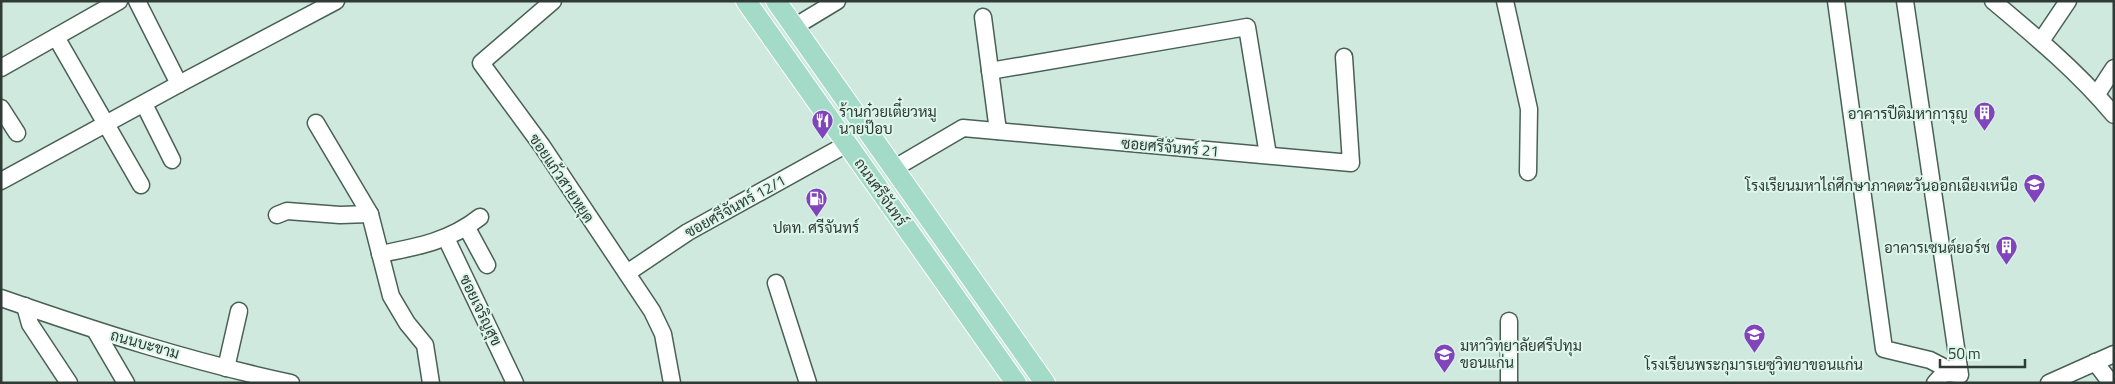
<svg xmlns="http://www.w3.org/2000/svg" width="2115" height="384" viewBox="0 0 2115 384" font-family="'Titillium Web',Sarabun,sans-serif">
  <style>
    .lines { fill: none; stroke-linecap: round; stroke-linejoin: round }
    .minor-casing { stroke: #496057; stroke-width: 19 }
    .major-casing { stroke: #fff; stroke-width: 22 }
    .minor { stroke: #fff; stroke-width: 16 }
    .major { stroke: #a4dbc8; stroke-width: 20 }
    .labels { text-anchor: middle; dominant-baseline: central; stroke-width: 4; stroke-linejoin: round; paint-order: stroke }
    .poi-label { font-size: 15px; fill: #303a36; stroke: #dcf6ec; text-anchor: end }
    .street-label { font-size: 15px; fill: #303a36; stroke: #dcf6ec }
  </style>
  <rect width="100%" height="100%" fill="#cfe9de"/>
  <g class="lines">
    <defs>
      <g id="minor">
        <path d="M 137,1 L 179,84"/>
        <path d="M 553,1 L 481,63 L 542,146 L 652,311 L 663,334 L 672,383"/>
        <path d="M 1505,1 L 1529,109 L 1528,172"/>
        <path d="M 1836,1 L 1884,349 L 1930,360 L 1953,372"/>
        <path d="M 1905,1 L 1960,375"/>
        <path d="M 1993,1 C 2036,37 2078,72 2114,115"/>
        <path d="M 983,17 L 998,131"/>
        <path d="M 794,27 L 837,1"/>
        <path d="M 56,37 L 141,185"/>
        <path d="M 2041,41 L 2068,1"/>
        <path d="M 1,68 L 119,1"/>
        <path d="M 990,71 L 1247,27 L 1268,155"/>
        <path d="M 2097,94 L 2114,68"/>
        <path d="M 144,104 L 172,160"/>
        <path d="M 1,108 L 17,133"/>
        <path d="M 316,123 L 370,214 L 391,296 L 407,323 L 425,345 L 431,383"/>
        <path d="M 893,169 L 963,128 L 1351,163 L 1344,57"/>
        <path d="M 1,181 L 179,84 L 336,1"/>
        <path d="M 277,215 L 287,211 L 340,215 L 370,214"/>
        <path d="M 467,228 L 487,265"/>
        <path d="M 446,238 L 515,383"/>
        <path d="M 380,254 C 417,247 450,241 480,217"/>
        <path d="M 627,273 L 688,232 L 847,144"/>
        <path d="M 776,283 L 808,383"/>
        <path d="M 1,298 C 96,331 192,362 291,383"/>
        <path d="M 25,306 L 30,324 L 69,383"/>
        <path d="M 1509,321 L 1509,383"/>
        <path d="M 95,330 L 126,383"/>
        <path d="M 2095,362 L 2111,383"/>
        <path d="M 226,368 L 239,311"/>
        <path d="M 1935,383 L 1944,373 L 1957,374"/>
        <path d="M 2049,383 L 2114,354"/>
      </g>
      <g id="major">
        <path d="M 746,1 L 1016,383"/>
        <path d="M 776,1 L 1045,383"/>
      </g>
    </defs>
    <use href="#minor" class="minor-casing"/>
    <use href="#major" class="major-casing"/>
    <use href="#minor" class="minor"/>
    <use href="#major" class="major"/>
  </g>
  <defs>
    <symbol id="building-pin" viewBox="-11 -11 22 30"><path d="M0 17L-7.5 6A9.5 9.5 0 1 1 7.5 6Z" fill="#8144ba" stroke="#dcf6ec"/><path d="M-4-6H4V6H1V3H-1V6H-4ZM-2.5-4.3h1.7v1.8h-1.7ZM.8-4.3h1.7v1.8H.8ZM-2.5-1h1.7V.8h-1.7ZM.8-1h1.7V.8H.8Z" fill="#fff"/></symbol>
    <symbol id="restaurant-pin" viewBox="-11 -11 22 30"><path d="M0 17L-7.5 6A9.5 9.5 0 1 1 7.5 6Z" fill="#8144ba" stroke="#dcf6ec"/><path d="M-5-6h1v4h1v-4h1v4h1v-4h1v5L-1.5 .5V6h-2V.5L-5-1ZM5-6V6H3V1.5H1.5Q1.5-4 5-6Z" fill="#fff"/></symbol>
    <symbol id="school-pin" viewBox="-11 -11 22 30"><path d="M0 17L-7.5 6A9.5 9.5 0 1 1 7.5 6Z" fill="#8144ba" stroke="#dcf6ec"/><path d="M0-5L7-2L0 1L-7-2ZM-4 1L0 2.5L4 1V4Q0 6-4 4Z" fill="#fff"/></symbol>
    <symbol id="fuel-pin" viewBox="-11 -11 22 30"><path d="M0 17L-7.5 6A9.5 9.5 0 1 1 7.5 6Z" fill="#8144ba" stroke="#dcf6ec"/><path d="M-5.5-6h7V0h2V4h1.3V-2.5L3-4.5l.8-.8L6-3V5H2.5V1h-1V6h-7ZM-4.2-4.7v3.2H.2V-4.7Z" fill="#fff"/></symbol>
  </defs>
  <g fill-rule="evenodd">
    <use href="#building-pin" x="1972" y="100" width="25" height="34"/>
    <use href="#restaurant-pin" x="810" y="108" width="25" height="34"/>
    <use href="#school-pin" x="2022" y="172" width="25" height="34"/>
    <use href="#fuel-pin" x="804" y="186" width="25" height="34"/>
    <use href="#building-pin" x="1994" y="234" width="25" height="34"/>
    <use href="#school-pin" x="1742" y="322" width="25" height="34"/>
    <use href="#school-pin" x="1432" y="342" width="25" height="34"/>
  </g>
  <g class="labels">
    <g class="poi-label">
      <text x="839" y="111" text-anchor="start">ร้านก๋วยเตี๋ยวหมู<tspan x="839" dy="17">นายป๊อบ</tspan></text>
      <text x="1968" y="113">อาคารปีติมหาการุญ</text>
      <text x="2018" y="185">โรงเรียนมหาไถ่ศึกษาภาคตะวันออกเฉียงเหนือ</text>
      <text x="816" y="227" text-anchor="middle">ปตท. ศรีจันทร์</text>
      <text x="1990" y="247">อาคารเซนต์ยอร์ช</text>
      <text x="1460" y="345" text-anchor="start">มหาวิทยาลัยศรีปทุม<tspan x="1460" dy="17">ขอนแก่น</tspan></text>
      <text x="1754" y="364" text-anchor="middle">โรงเรียนพระกุมารเยซูวิทยาขอนแก่น</text>
    </g>
    <g class="street-label">
      <text transform="translate(1170 147) rotate(5)">ซอยศรีจันทร์ 21</text>
      <text transform="translate(562 178) rotate(56)">ซอยแก้วสายหยุด</text>
      <text transform="translate(881 192) rotate(55)">ถนนศรีจันทร์</text>
      <text transform="translate(735 206) rotate(-29)">ซอยศรีจันทร์ 12/1</text>
      <text transform="translate(481 310) rotate(64)">ซอยเจริญสุข</text>
      <text transform="translate(145 344) rotate(16)">ถนนบะขาม</text>
    </g>
  </g>
  <rect width="2115" height="384" fill="none" stroke="#303a36" stroke-width="5"/>
  <path d="M1940 359v8h85v-8" fill="none" stroke="#303a36" stroke-width="2.5"/>
  <text x="1948" y="359" font-size="15" fill="#303a36" stroke="#dcf6ec" stroke-width="4" paint-order="stroke">50 m</text>
</svg>
